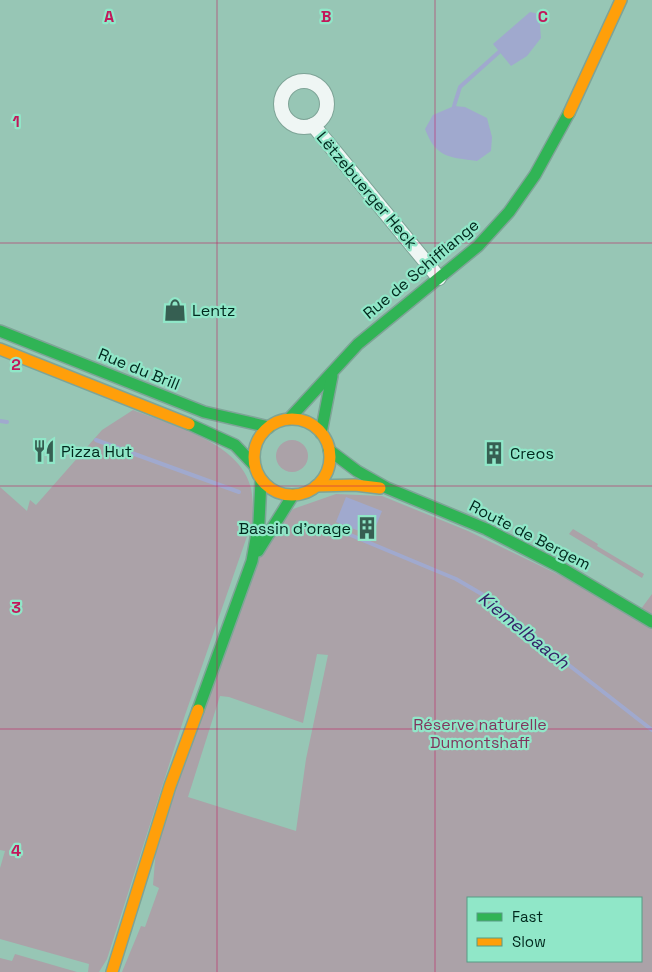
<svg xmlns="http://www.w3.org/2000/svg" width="652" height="972" viewBox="0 0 652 972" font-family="'Space Grotesk',sans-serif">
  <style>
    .green { fill: #aba2a8; fill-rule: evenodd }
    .water { fill: #a0a9ce }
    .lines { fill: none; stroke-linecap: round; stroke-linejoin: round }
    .stream { stroke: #a0a9ce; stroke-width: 4 }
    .street-casing { stroke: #7ea497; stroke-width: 16 }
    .fast-casing { stroke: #7ea497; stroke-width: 14 }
    .slow-casing { stroke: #7ea497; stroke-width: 14 }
    .street { stroke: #eff6f4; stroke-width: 14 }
    .fast { stroke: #30b455; stroke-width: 11 }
    .slow { stroke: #ff9f0a; stroke-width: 11 }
    .grid { fill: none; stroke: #c2185b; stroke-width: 1; stroke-opacity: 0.55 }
    .labels { text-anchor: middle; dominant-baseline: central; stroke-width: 4.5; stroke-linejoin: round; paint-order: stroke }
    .street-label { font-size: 16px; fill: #01281d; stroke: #90e7c8 }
    .poi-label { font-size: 16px; fill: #01281d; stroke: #90e7c8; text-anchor: start }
    .park-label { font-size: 16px; fill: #81355e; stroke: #90e7c8 }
    .water-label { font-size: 18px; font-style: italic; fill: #342369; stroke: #90e7c8 }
    .grid-label { font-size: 16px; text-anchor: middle; font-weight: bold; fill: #c2185b; stroke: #90e7c8; stroke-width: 4.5; stroke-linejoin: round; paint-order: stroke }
  </style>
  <rect width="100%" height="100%" fill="#97c6b5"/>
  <g class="green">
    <path d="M 133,410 C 171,425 240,442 251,488 C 253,498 253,509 253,519 L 184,718 L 107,959 L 99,972 L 88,972 L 89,964 L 0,939 L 0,868 L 5,851 L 0,850 L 0,487 L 27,511 L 30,500 L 36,505 L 102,430 Z"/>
    <circle cx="292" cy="456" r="16"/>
    <path d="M 336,494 L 382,496 L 468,531 L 638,613 L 652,594 L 652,972 L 122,972 L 141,926 L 145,927 L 159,888 L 153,885 L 158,824 L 252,561 L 293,509 ZM 317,654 L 328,655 L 306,759 L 296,831 L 188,797 L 220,696 L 229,697 L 303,723 ZM 468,898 L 641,898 L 641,961 L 468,961 Z"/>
    <path d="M 573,529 L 598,544 L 597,546 L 644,574 L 642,578 L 569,534 Z"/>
    <path d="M 15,954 L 77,972 L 0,972 L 0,958 L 12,961 Z"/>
  </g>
  <g class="water">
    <path d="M 530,12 L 539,14 L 541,38 L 527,56 L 511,66 L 493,44 Z"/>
    <path d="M 454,106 L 465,107 L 487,118 L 492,137 L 491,151 L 477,161 C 449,157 436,158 425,129 L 433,115 Z"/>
    <path d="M 346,497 L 382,511 L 372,536 L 336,522 Z"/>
  </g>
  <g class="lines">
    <g class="stream">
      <path d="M 454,106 L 460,87 L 499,52"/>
      <path d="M 0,421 L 7,422"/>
      <path d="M 96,440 L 239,492"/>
      <path d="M 329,526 L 456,579 L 492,600 L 556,655 L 652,730"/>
    </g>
    <defs>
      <g id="street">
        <circle cx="304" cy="104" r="23"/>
        <path d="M 313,125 L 439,278"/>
      </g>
      <g id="fast">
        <path d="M 0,331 L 204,412 L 269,427"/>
        <path d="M 289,419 L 358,344 L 478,246 L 509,212 L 535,175 L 569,113"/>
        <path d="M 189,424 L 235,445 L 254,465"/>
        <path d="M 321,433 L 332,376"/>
        <path d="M 329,450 L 357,471 L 387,488 L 486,529 L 558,566 L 652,622"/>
        <path d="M 258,551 L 293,495"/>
        <path d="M 198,710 L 252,561 L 259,522 L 261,480"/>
      </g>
      <g id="slow">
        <path d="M 569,113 L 621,0"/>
        <path d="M 0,349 L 189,424"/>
        <circle cx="292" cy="457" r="38"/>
        <path d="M 316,486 L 355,485 L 380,488"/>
        <path d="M 112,972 L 170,786 L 198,710"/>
      </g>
    </defs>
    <use href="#street" class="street-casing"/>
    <use href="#fast" class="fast-casing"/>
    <use href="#slow" class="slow-casing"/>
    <use href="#street" class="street"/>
    <use href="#fast" class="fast"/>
    <use href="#slow" class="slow"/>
  </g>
  <path class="grid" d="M 217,0 L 217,972M 435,0 L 435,972M 0,243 L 652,243M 0,486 L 652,486M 0,729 L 652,729"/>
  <defs>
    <symbol id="shop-bare" viewBox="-9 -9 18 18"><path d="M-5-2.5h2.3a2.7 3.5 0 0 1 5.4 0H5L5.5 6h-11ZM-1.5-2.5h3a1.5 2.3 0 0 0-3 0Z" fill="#365f52" stroke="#90e7c8" stroke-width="2.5" paint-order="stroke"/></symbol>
    <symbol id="restaurant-bare" viewBox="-9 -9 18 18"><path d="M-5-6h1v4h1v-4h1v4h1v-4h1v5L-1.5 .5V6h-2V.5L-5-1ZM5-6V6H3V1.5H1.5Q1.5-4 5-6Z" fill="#365f52" stroke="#90e7c8" stroke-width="2.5" paint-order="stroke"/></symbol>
    <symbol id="building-bare" viewBox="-9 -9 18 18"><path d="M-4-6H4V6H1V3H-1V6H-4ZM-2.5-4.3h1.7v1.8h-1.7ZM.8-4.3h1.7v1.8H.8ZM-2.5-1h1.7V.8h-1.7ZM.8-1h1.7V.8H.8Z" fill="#365f52" stroke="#90e7c8" stroke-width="2.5" paint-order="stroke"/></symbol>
  </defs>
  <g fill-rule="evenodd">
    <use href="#shop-bare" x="159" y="294" width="32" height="32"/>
    <use href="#restaurant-bare" x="28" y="435" width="32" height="32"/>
    <use href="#building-bare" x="478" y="437" width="32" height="32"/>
    <use href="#building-bare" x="351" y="512" width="32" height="32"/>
  </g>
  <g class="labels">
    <g class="street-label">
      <text transform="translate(367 190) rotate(50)">Lëtzebuerger Heck</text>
      <text transform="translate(421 269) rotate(-40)">Rue de Schifflange</text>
      <text transform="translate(139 369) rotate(22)">Rue du Brill</text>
      <text transform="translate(530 535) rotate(27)">Route de Bergem</text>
    </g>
    <g class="poi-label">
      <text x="192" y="310">Lentz</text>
      <text x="61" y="451">Pizza Hut</text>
      <text x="510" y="453">Creos</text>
      <text x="351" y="528" text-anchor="end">Bassin d'orage</text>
    </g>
    <g class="park-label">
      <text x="480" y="724">Réserve naturelle<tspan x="480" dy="18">Dumontshaff</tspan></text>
    </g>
    <g class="water-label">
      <text transform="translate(524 630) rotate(39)">Kiemelbaach</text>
    </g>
  </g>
  <g class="grid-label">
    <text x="109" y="22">A</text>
    <text x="326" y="22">B</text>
    <text x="543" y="22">C</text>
    <text x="16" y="127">1</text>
    <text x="16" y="370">2</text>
    <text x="16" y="613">3</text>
    <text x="16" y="856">4</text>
  </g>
  <rect x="467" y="897" width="175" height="65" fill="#90e7c8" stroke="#579b84"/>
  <rect x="477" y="913" width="25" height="8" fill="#30b455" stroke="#579b84"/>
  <text x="512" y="922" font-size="15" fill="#01281d">Fast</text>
  <rect x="477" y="938" width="25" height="8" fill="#ff9f0a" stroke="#579b84"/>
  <text x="512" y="947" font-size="15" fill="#01281d">Slow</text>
</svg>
